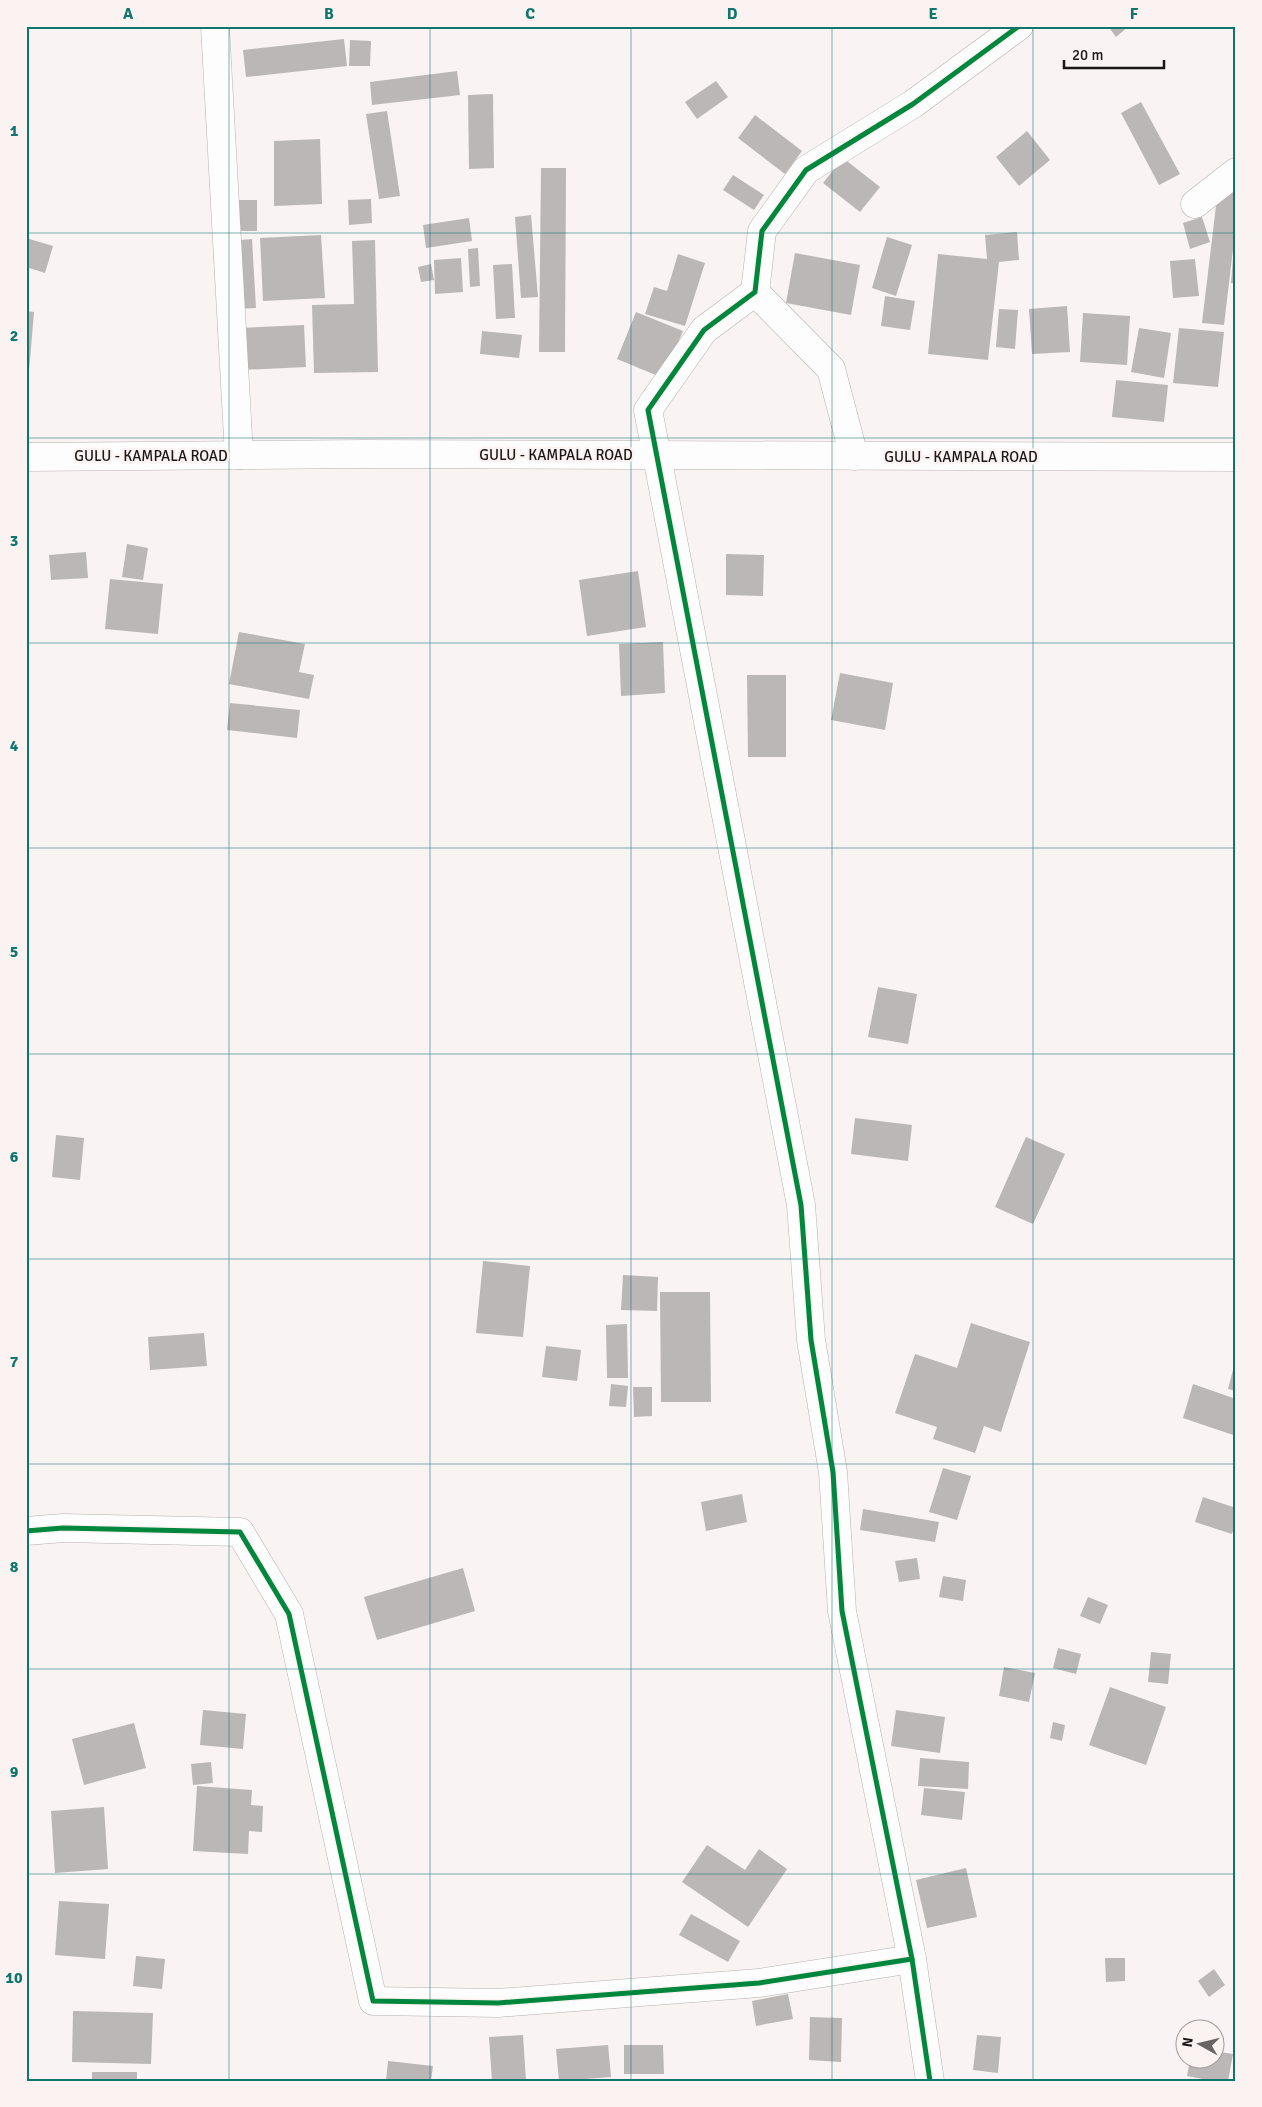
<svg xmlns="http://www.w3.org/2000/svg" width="1262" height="2107" viewBox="0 0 1262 2107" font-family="Signika,sans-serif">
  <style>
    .building { fill: #bab7b6 }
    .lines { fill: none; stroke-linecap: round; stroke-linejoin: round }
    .street-casing { stroke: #b5b1b0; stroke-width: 29 }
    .primary-casing { stroke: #b5b1b0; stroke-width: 29 }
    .street { stroke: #fefdfd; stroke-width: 28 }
    .primary { stroke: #fefdfd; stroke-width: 28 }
    .cycleway-casing { stroke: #fbf3f1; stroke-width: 8 }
    .cycleway { stroke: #00873e; stroke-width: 5 }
    .grid { fill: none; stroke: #0f766e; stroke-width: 1; stroke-opacity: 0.55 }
    .labels { text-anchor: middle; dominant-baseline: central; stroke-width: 5; stroke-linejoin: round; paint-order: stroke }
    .street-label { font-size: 15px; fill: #1a1716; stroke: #fbf3f1 }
    .neatline { fill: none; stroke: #0f766e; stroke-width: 2 }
    .grid-label { font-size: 16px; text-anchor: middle; font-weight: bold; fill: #0f766e }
  </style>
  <rect width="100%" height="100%" fill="#f9f4f3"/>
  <g class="building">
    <path d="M 1108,26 L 1129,26 L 1116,37 Z"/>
    <path d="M 344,39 L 347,66 L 246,77 L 243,50 Z"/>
    <path d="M 350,40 L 371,41 L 370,66 L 349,66 Z"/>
    <path d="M 457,71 L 460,95 L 372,105 L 370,82 Z"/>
    <path d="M 716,81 L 728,97 L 697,119 L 685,102 Z"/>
    <path d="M 493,94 L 494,168 L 469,169 L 468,95 Z"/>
    <path d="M 1141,102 L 1180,174 L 1159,185 L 1121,113 Z"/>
    <path d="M 387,111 L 400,196 L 379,199 L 366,114 Z"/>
    <path d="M 755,115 L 802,151 L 785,174 L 738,138 Z"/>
    <path d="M 1027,131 L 1050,160 L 1019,186 L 996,157 Z"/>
    <path d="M 320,139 L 322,204 L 274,206 L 274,141 Z"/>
    <path d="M 843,158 L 880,187 L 860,212 L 823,183 Z"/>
    <path d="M 541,168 L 566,168 L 565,352 L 539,352 Z"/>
    <path d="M 733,175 L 764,195 L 754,210 L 723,190 Z"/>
    <path d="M 1218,189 L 1236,191 L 1236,224 L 1224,325 L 1202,323 Z"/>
    <path d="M 371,199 L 372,223 L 349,225 L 348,200 Z"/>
    <rect x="234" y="200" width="23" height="31"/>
    <path d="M 531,215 L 538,297 L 521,298 L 515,217 Z"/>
    <path d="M 1202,217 L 1210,242 L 1190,249 L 1183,223 Z"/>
    <path d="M 469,218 L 472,241 L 426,248 L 423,225 Z"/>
    <path d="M 1017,232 L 1019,260 L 999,262 L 988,360 L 928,354 L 938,254 L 987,259 L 985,235 Z"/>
    <path d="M 321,235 L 325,298 L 263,301 L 260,238 Z"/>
    <path d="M 887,237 L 912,245 L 896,296 L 872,288 Z"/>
    <path d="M 26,238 L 53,246 L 45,273 L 26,267 Z"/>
    <path d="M 252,239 L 256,308 L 236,309 L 231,241 Z"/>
    <path d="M 375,240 L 378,372 L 314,373 L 312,305 L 354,304 L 352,241 Z"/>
    <path d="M 478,248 L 480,286 L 470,287 L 468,249 Z"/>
    <path d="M 795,253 L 860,265 L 851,315 L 786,303 Z"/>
    <path d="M 678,254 L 705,263 L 685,326 L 645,314 L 654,287 L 667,291 Z"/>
    <path d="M 461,258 L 463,292 L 435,294 L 434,260 Z"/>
    <path d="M 1233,258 L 1236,258 L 1236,284 L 1231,283 Z"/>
    <path d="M 1195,259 L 1199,296 L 1173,298 L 1170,261 Z"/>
    <path d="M 431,264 L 434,280 L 421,282 L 418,267 Z"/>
    <path d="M 512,264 L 515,318 L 496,319 L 493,265 Z"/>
    <path d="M 885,296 L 915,301 L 910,330 L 881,326 Z"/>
    <path d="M 1067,306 L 1070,352 L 1032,354 L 1029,309 Z"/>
    <path d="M 999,309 L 1018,310 L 1015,349 L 996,347 Z"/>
    <path d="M 26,311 L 34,312 L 29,372 L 26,371 Z"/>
    <path d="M 636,312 L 683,331 L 663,378 L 617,359 Z"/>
    <path d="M 1083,313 L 1130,316 L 1127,365 L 1080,362 Z"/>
    <path d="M 304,325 L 306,367 L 241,370 L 239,328 Z"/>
    <path d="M 1139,328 L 1171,333 L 1164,378 L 1131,372 Z"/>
    <path d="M 1179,328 L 1224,332 L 1218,387 L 1173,383 Z"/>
    <path d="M 482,331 L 522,335 L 519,358 L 480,354 Z"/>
    <path d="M 1116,380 L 1168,385 L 1164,422 L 1112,417 Z"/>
    <path d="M 127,544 L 148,548 L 143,580 L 122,577 Z"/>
    <path d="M 86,552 L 88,578 L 51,580 L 49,555 Z"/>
    <path d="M 726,554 L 764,555 L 763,596 L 726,595 Z"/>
    <path d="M 638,571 L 646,627 L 587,636 L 579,580 Z"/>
    <path d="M 110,579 L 163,584 L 158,634 L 105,629 Z"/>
    <path d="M 239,632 L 305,644 L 299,672 L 314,675 L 309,699 L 229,684 Z"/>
    <path d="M 663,642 L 665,693 L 621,696 L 619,644 Z"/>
    <path d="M 840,673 L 893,683 L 885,730 L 831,720 Z"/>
    <path d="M 747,675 L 786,675 L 786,757 L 748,757 Z"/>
    <path d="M 230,703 L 300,710 L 297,738 L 227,730 Z"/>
    <path d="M 878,987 L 917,994 L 908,1044 L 868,1037 Z"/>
    <path d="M 855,1118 L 912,1125 L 908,1161 L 851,1154 Z"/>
    <path d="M 56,1135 L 84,1138 L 80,1180 L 52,1177 Z"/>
    <path d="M 1026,1137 L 1065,1154 L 1033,1224 L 995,1207 Z"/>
    <path d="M 483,1261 L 530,1266 L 523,1337 L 476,1333 Z"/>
    <path d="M 623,1275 L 658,1277 L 657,1311 L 621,1310 Z"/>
    <path d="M 660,1292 L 710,1292 L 711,1402 L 661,1402 Z"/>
    <path d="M 971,1323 L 1030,1342 L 1001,1432 L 984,1426 L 975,1453 L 933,1439 L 937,1427 L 895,1413 L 915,1354 L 957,1368 Z"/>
    <path d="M 627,1324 L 628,1378 L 607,1378 L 606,1325 Z"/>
    <path d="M 204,1333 L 207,1366 L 150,1370 L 148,1337 Z"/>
    <path d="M 546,1346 L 581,1350 L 577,1381 L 542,1377 Z"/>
    <path d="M 1234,1366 L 1236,1366 L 1236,1391 L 1228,1389 Z"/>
    <path d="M 611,1384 L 628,1386 L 626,1407 L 609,1406 Z"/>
    <path d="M 1193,1384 L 1236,1399 L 1236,1436 L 1183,1418 Z"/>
    <path d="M 633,1387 L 652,1387 L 652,1416 L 634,1417 Z"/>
    <path d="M 943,1468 L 971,1476 L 957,1520 L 929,1512 Z"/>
    <path d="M 742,1494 L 747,1522 L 706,1531 L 701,1502 Z"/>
    <path d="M 1203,1497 L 1236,1508 L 1236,1522 L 1232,1534 L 1195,1522 Z"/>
    <path d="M 863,1509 L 939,1522 L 935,1542 L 860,1530 Z"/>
    <path d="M 917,1558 L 920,1579 L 899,1582 L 895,1561 Z"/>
    <path d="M 463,1568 L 475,1611 L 377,1640 L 364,1597 Z"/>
    <path d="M 943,1576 L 966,1580 L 963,1601 L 939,1597 Z"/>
    <path d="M 1088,1597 L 1108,1605 L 1100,1624 L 1080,1616 Z"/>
    <path d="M 1058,1648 L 1081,1654 L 1076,1674 L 1053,1668 Z"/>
    <path d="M 1151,1652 L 1171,1654 L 1168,1684 L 1148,1682 Z"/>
    <path d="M 1004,1667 L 1035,1673 L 1029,1702 L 999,1696 Z"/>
    <path d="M 1110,1687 L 1166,1707 L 1146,1765 L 1089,1745 Z"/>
    <path d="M 203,1710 L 246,1714 L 243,1749 L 200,1745 Z"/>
    <path d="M 896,1710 L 945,1717 L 940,1753 L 891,1746 Z"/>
    <path d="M 1053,1722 L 1065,1725 L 1062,1741 L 1050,1738 Z"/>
    <path d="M 134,1723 L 146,1768 L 84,1785 L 72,1739 Z"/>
    <path d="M 920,1758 L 969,1762 L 968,1789 L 918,1786 Z"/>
    <path d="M 211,1762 L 213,1783 L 193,1785 L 191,1764 Z"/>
    <path d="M 197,1786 L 252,1790 L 251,1805 L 263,1806 L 262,1832 L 249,1831 L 248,1854 L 193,1851 Z"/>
    <path d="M 924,1788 L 965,1792 L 962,1820 L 921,1815 Z"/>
    <path d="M 104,1807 L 108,1869 L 55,1873 L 51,1811 Z"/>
    <path d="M 707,1845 L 745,1870 L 759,1849 L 787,1869 L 748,1927 L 682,1882 Z"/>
    <path d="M 966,1868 L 977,1917 L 927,1928 L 916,1880 Z"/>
    <path d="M 59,1901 L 109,1904 L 105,1959 L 55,1955 Z"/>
    <path d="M 691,1914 L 740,1941 L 728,1962 L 679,1935 Z"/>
    <path d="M 136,1956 L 165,1959 L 162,1989 L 133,1986 Z"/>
    <path d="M 1105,1958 L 1125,1958 L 1125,1981 L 1106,1982 Z"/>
    <path d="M 1214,1969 L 1225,1985 L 1209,1997 L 1198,1981 Z"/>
    <path d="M 788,1994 L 793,2019 L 756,2026 L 752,2001 Z"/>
    <path d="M 73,2011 L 153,2013 L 151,2064 L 72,2062 Z"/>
    <path d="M 810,2017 L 842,2018 L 841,2062 L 809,2060 Z"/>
    <path d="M 523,2035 L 526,2081 L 492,2081 L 489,2037 Z"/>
    <path d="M 977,2035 L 1001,2037 L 998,2073 L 973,2070 Z"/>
    <path d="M 608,2045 L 611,2077 L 559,2081 L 556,2049 Z"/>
    <path d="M 624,2045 L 663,2045 L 664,2074 L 624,2074 Z"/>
    <path d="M 1214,2051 L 1233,2054 L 1228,2081 L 1213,2081 L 1187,2076 L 1190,2060 L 1214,2060 Z"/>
    <path d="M 388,2061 L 433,2066 L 431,2081 L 386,2081 Z"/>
    <rect x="92" y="2072" width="45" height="9"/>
  </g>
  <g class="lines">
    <defs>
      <g id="street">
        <path d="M 215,26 L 239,455"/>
        <path d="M 1195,204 L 1236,172"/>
        <path d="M 755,292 L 831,369 L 854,456"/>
        <path d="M 26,1531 L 63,1528 L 240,1532 L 289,1614 L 373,2001 L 498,2003 L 759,1983 L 912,1959"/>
        <path d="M 930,2081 L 912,1959 L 842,1611 L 833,1472 L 811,1340 L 801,1205 L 648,410 L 704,330 L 755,292 L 762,231 L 806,170 L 913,104 L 1019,26"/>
      </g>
      <path id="primary" d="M 26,457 L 363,454 L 1236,457"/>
    </defs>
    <use href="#street" class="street-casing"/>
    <use href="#primary" class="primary-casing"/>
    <use href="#street" class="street"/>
    <use href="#primary" class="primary"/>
    <defs>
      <g id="cycleway">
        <path d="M 26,1531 L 63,1528 L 240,1532 L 289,1614 L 373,2001 L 498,2003 L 759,1983 L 912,1959"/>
        <path d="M 930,2081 L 912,1959 L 842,1611 L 833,1472 L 811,1340 L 801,1205 L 648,410 L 704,330 L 755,292 L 762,231 L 806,170 L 913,104 L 1019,26"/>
      </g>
    </defs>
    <use href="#cycleway" class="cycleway-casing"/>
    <use href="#cycleway" class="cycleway"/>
  </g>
  <path class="grid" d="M 229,26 L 229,2081M 430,26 L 430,2081M 631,26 L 631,2081M 832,26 L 832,2081M 1033,26 L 1033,2081M 26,233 L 1236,233M 26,438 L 1236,438M 26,643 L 1236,643M 26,848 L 1236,848M 26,1054 L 1236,1054M 26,1259 L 1236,1259M 26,1464 L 1236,1464M 26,1669 L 1236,1669M 26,1874 L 1236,1874"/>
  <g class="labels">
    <g class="street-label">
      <text x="556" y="455">GULU - KAMPALA ROAD</text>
      <text x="151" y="456">GULU - KAMPALA ROAD</text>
      <text x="961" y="457">GULU - KAMPALA ROAD</text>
    </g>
  </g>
  <rect width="1262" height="2107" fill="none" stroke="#fbf3f1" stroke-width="55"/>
  <g transform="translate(1200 2044) rotate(278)"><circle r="24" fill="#fbf3f1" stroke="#a19b99"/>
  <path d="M0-4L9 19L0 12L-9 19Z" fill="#686463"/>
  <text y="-8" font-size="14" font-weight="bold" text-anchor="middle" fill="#1a1716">N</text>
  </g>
  <path d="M1064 60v8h100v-8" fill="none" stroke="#1a1716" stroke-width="2.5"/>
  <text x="1072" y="60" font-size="15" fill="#1a1716" stroke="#fbf3f1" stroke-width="4" paint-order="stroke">20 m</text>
  <rect x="28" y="28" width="1206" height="2052" class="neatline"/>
  <g class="grid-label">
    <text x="128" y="19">A</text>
    <text x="329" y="19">B</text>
    <text x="530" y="19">C</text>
    <text x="732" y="19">D</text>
    <text x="933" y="19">E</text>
    <text x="1134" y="19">F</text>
    <text x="14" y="136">1</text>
    <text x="14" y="341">2</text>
    <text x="14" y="546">3</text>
    <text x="14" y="751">4</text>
    <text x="14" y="957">5</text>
    <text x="14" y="1162">6</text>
    <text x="14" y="1367">7</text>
    <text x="14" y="1572">8</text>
    <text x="14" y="1777">9</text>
    <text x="14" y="1983">10</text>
  </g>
</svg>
